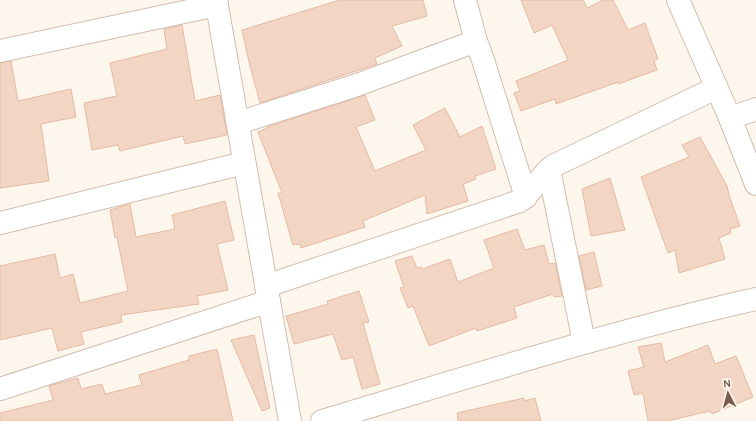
<svg xmlns="http://www.w3.org/2000/svg" width="756" height="421" viewBox="0 0 756 421" font-family="Karla,sans-serif">
  <style>
    .building { fill: #f3d5c3; stroke: #e6bba3 }
    .lines { fill: none; stroke-linecap: round; stroke-linejoin: round }
    .minor-casing { stroke: #d1beb0; stroke-width: 24 }
    .minor { stroke: #fff; stroke-width: 22 }
  </style>
  <rect width="100%" height="100%" fill="#fdf6ec"/>
  <g class="building">
    <path d="M 340,0 L 423,0 L 427,16 L 392,26 L 402,46 L 375,58 L 377,64 L 260,103 L 249,62 L 242,30 Z"/>
    <path d="M 521,0 L 583,0 L 587,8 L 603,0 L 613,0 L 628,30 L 645,23 L 658,59 L 654,61 L 657,70 L 618,84 L 618,82 L 556,104 L 555,99 L 521,111 L 514,93 L 520,91 L 516,81 L 568,60 L 552,25 L 534,33 Z"/>
    <path d="M 182,25 L 195,101 L 220,95 L 227,135 L 185,144 L 183,136 L 120,151 L 118,145 L 92,150 L 84,103 L 117,96 L 110,63 L 167,49 L 164,29 Z"/>
    <path d="M 11,61 L 18,101 L 71,89 L 76,117 L 41,124 L 49,181 L 0,188 L 0,63 Z"/>
    <path d="M 365,95 L 375,120 L 356,127 L 375,171 L 426,150 L 413,125 L 445,108 L 460,137 L 482,126 L 496,169 L 475,176 L 476,179 L 463,184 L 468,201 L 427,214 L 425,195 L 363,221 L 365,227 L 301,248 L 300,244 L 293,245 L 278,193 L 282,193 L 258,132 L 267,128 L 267,127 Z"/>
    <path d="M 700,137 L 727,186 L 730,198 L 740,226 L 730,229 L 731,233 L 719,238 L 725,259 L 679,273 L 675,250 L 668,253 L 641,177 L 689,157 L 682,145 Z"/>
    <path d="M 610,178 L 625,230 L 591,236 L 582,189 Z"/>
    <path d="M 225,201 L 234,240 L 217,244 L 228,290 L 197,296 L 199,304 L 121,315 L 122,322 L 81,332 L 84,344 L 58,351 L 52,328 L 0,340 L 0,266 L 55,254 L 60,278 L 73,274 L 80,303 L 128,291 L 117,237 L 115,238 L 110,210 L 130,204 L 136,237 L 175,229 L 172,215 Z"/>
    <path d="M 517,229 L 525,250 L 544,245 L 549,264 L 555,263 L 562,296 L 554,297 L 553,294 L 514,307 L 517,318 L 477,331 L 476,328 L 429,346 L 413,306 L 408,308 L 400,288 L 404,287 L 395,261 L 412,256 L 417,268 L 421,267 L 422,269 L 450,259 L 458,282 L 494,268 L 484,240 Z"/>
    <path d="M 594,252 L 602,286 L 586,290 L 579,256 Z"/>
    <path d="M 359,291 L 369,322 L 363,323 L 380,384 L 362,389 L 353,357 L 342,360 L 333,334 L 294,344 L 286,316 L 328,304 L 327,301 Z"/>
    <path d="M 254,335 L 270,408 L 262,411 L 231,340 Z"/>
    <path d="M 661,343 L 665,362 L 708,345 L 715,364 L 736,356 L 753,397 L 712,414 L 710,411 L 667,421 L 648,421 L 643,393 L 634,395 L 628,371 L 644,367 L 638,347 Z"/>
    <path d="M 217,349 L 233,421 L 0,421 L 0,413 L 53,400 L 49,386 L 78,378 L 81,389 L 102,384 L 105,394 L 142,385 L 139,375 L 189,360 L 189,356 Z"/>
    <path d="M 524,398 L 524,401 L 535,398 L 541,421 L 458,421 L 457,413 Z"/>
  </g>
  <g class="lines">
    <defs>
      <g id="minor">
        <path d="M 216,0 L 290,421"/>
        <path d="M 465,0 L 476,41 L 483,60 L 526,197"/>
        <path d="M 678,0 L 730,118 L 756,184"/>
        <path d="M 0,51 L 217,5"/>
        <path d="M 730,118 L 756,109"/>
        <path d="M 238,123 L 357,85 L 476,41"/>
        <path d="M 549,170 L 584,342"/>
        <path d="M 0,223 L 244,163"/>
        <path d="M 266,286 L 520,201 C 533,191 540,176 553,166 L 716,88"/>
        <path d="M 0,389 L 269,301"/>
        <path d="M 322,421 C 466,378 609,332 756,299"/>
      </g>
    </defs>
    <use href="#minor" class="minor-casing"/>
    <use href="#minor" class="minor"/>
  </g>
  <g transform="translate(728 393) rotate(354)" stroke="#fffaf3" stroke-width="3" paint-order="stroke">
  <path d="M0-3L7 15L0 10L-7 15Z" fill="#7a5c4d"/>
  <text y="-6" font-size="11" font-weight="bold" text-anchor="middle" fill="#7a5c4d">N</text>
  </g>
</svg>
